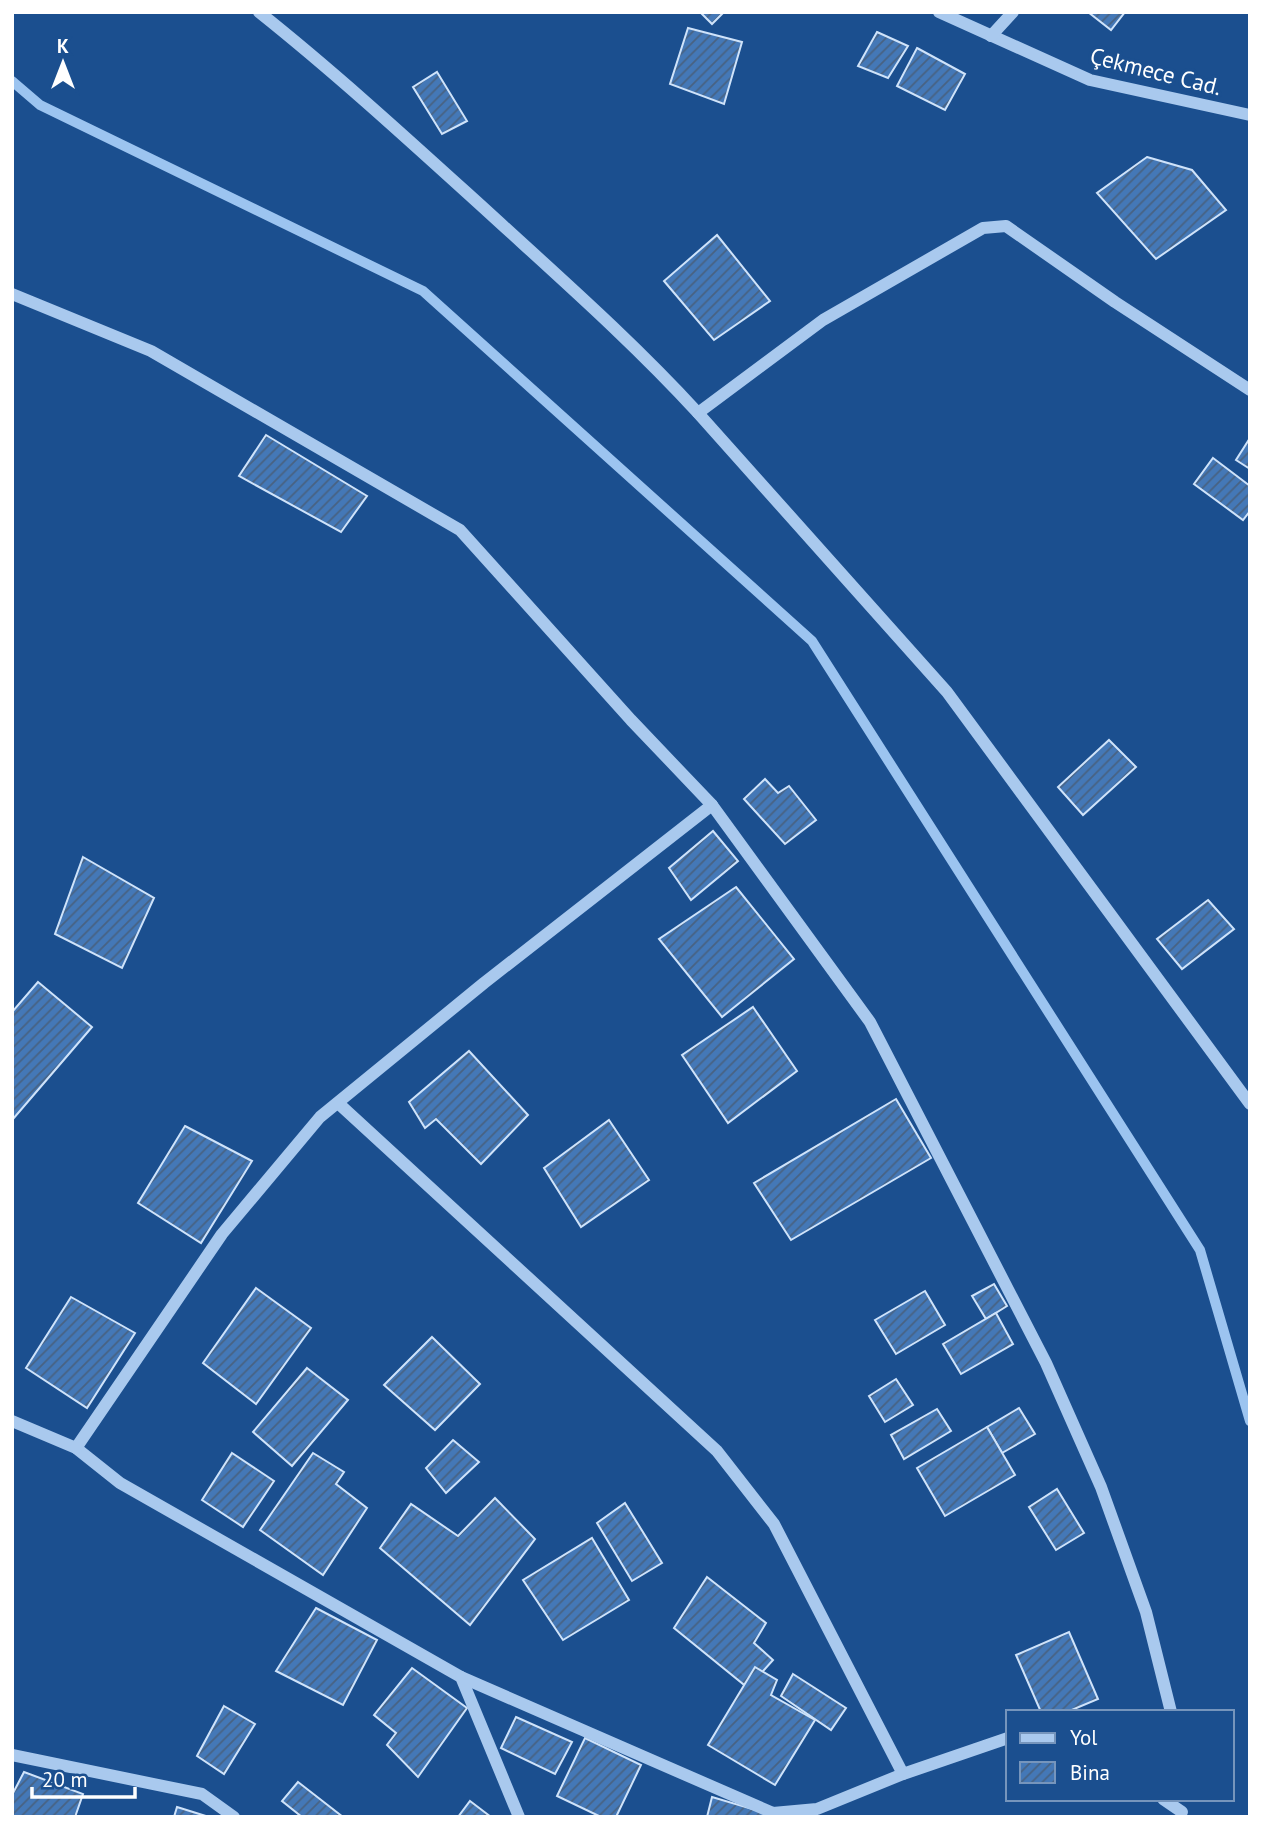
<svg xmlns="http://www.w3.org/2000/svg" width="1262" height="1829" viewBox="0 0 1262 1829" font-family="'PT Sans',sans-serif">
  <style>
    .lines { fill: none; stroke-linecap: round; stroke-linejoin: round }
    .stream { stroke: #9cc4f0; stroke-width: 10 }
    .building { fill: url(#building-hatch); stroke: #cfe3fa; stroke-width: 2 }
    .minor { stroke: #a9c9ee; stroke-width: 12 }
    .labels { text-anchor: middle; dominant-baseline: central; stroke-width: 7; stroke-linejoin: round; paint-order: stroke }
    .street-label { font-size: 23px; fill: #fff; stroke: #1b4f8f }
  </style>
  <defs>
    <pattern id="building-hatch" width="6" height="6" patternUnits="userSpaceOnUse" patternTransform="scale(1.75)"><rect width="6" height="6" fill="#4478b7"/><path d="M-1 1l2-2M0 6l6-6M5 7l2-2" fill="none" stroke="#486282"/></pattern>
  </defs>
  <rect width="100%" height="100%" fill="#1b4f8f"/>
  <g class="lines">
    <path class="stream" d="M 12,81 L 40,105 L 423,291 L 812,641 L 1200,1250 L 1250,1421"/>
  </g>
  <g class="building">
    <path d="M 700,12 L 724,12 L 712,24 Z"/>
    <path d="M 1088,12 L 1125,12 L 1111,30 Z"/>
    <path d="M 688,28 L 742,42 L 724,104 L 670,84 Z"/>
    <path d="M 877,32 L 908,46 L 888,78 L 858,66 Z"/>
    <path d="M 917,48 L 965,74 L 945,110 L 897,86 Z"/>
    <path d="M 437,72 L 467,121 L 442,134 L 413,87 Z"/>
    <path d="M 1147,157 L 1192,170 L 1226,210 L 1156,259 L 1097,193 Z"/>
    <path d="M 717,235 L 770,301 L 714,340 L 664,281 Z"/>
    <path d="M 266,435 L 367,496 L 341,532 L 239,476 Z"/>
    <path d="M 1250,438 L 1250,469 L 1236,460 Z"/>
    <path d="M 1213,458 L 1250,486 L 1250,511 L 1243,520 L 1194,484 Z"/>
    <path d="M 1109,740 L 1136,767 L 1083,815 L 1058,787 Z"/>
    <path d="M 765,779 L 778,793 L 789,786 L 816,820 L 785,844 L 744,799 Z"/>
    <path d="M 713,831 L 738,861 L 691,900 L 669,868 Z"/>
    <path d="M 83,857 L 154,898 L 122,968 L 55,934 Z"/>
    <path d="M 736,887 L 794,959 L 722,1017 L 659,939 Z"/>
    <path d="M 1208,900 L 1234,929 L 1182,969 L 1157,939 Z"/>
    <path d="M 38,982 L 92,1027 L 13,1119 L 12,1012 Z"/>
    <path d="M 753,1007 L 797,1071 L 728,1123 L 682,1055 Z"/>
    <path d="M 469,1051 L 528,1115 L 481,1164 L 436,1119 L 425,1128 L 409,1102 Z"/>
    <path d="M 896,1099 L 931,1158 L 791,1240 L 754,1183 Z"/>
    <path d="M 609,1120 L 649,1180 L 581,1227 L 544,1168 Z"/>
    <path d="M 185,1126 L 252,1161 L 201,1243 L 138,1203 Z"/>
    <path d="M 994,1284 L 1007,1306 L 986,1319 L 972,1296 Z"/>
    <path d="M 256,1288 L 311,1328 L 256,1404 L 203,1363 Z"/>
    <path d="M 925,1291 L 945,1325 L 896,1354 L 875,1320 Z"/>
    <path d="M 71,1297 L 135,1333 L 87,1408 L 26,1368 Z"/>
    <path d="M 996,1313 L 1013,1344 L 961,1374 L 943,1344 Z"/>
    <path d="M 432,1337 L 480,1384 L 435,1430 L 384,1385 Z"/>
    <path d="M 307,1368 L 348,1400 L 292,1466 L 253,1432 Z"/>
    <path d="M 896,1379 L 913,1405 L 885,1422 L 869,1396 Z"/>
    <path d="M 1019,1408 L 1035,1434 L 1002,1453 L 987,1427 Z"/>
    <path d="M 937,1409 L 951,1431 L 904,1459 L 891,1435 Z"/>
    <path d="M 987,1427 L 1015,1475 L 945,1516 L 917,1468 Z"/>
    <path d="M 453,1440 L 479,1462 L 446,1493 L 426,1468 Z"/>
    <path d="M 232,1453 L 274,1481 L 243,1527 L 202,1500 Z"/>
    <path d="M 313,1453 L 344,1472 L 336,1484 L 367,1508 L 323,1575 L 260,1530 Z"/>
    <path d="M 1057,1489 L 1084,1533 L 1056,1550 L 1029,1507 Z"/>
    <path d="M 495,1498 L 535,1539 L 470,1625 L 380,1548 L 411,1504 L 458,1536 Z"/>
    <path d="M 625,1503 L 662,1563 L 632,1581 L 597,1523 Z"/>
    <path d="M 592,1538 L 629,1600 L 563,1640 L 523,1580 Z"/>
    <path d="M 707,1577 L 766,1623 L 754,1643 L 773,1660 L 748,1688 L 674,1628 Z"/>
    <path d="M 316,1608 L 377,1640 L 343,1705 L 276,1671 Z"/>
    <path d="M 1069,1632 L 1098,1699 L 1067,1712 L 1041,1712 L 1016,1655 Z"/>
    <path d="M 755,1667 L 777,1680 L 771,1695 L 815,1720 L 775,1785 L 708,1745 Z"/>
    <path d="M 412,1668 L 467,1708 L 418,1777 L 387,1745 L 396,1733 L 374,1715 Z"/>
    <path d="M 793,1674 L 846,1708 L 831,1730 L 781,1696 Z"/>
    <path d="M 224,1706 L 255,1724 L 224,1774 L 197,1756 Z"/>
    <path d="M 516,1717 L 572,1742 L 555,1774 L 501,1748 Z"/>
    <path d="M 585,1738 L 641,1765 L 616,1817 L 601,1817 L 557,1796 Z"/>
    <path d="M 24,1772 L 83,1794 L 75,1817 L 12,1817 L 12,1795 Z"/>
    <path d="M 298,1782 L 343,1817 L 302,1817 L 282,1801 Z"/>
    <path d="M 712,1797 L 779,1817 L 707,1817 Z"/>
    <path d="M 470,1801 L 491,1817 L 458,1817 Z"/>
    <path d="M 177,1807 L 209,1817 L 174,1817 Z"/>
  </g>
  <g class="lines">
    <g class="minor">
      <path d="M 259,12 C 338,75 412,143 487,211 C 559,277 632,341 698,413 L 947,692 L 1250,1104"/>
      <path d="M 939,12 L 1090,80 L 1250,115"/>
      <path d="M 991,36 L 1013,12"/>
      <path d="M 12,294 L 151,351 L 460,530 L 631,720 L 712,805 L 870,1022 L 1046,1363 L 1101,1487 L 1146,1612 L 1171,1712"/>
      <path d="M 698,413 L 823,320 L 983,228 L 1006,226 L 1115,302 L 1250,390"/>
      <path d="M 338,1103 L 717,1451 L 774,1524 L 903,1774"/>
      <path d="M 12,1421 L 76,1448 L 120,1483 L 461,1677 L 519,1817"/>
      <path d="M 76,1448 L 222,1234 L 320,1117 L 484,983 L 712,805"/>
      <path d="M 461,1677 L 773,1813 L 817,1809 L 903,1774 L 1008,1738"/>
      <path d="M 12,1755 L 202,1794 L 234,1817"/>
      <path d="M 1163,1799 L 1182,1812"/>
    </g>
  </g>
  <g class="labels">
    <g class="street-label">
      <text transform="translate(1156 71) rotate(14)">Çekmece Cad.</text>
    </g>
  </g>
  <rect width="1262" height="1829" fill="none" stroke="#ffffff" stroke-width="28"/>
  <rect x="1006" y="1710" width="228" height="91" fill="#1b4f8f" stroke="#7695bc" stroke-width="2"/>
  <rect x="1020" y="1733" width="35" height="10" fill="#a9c9ee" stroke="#7695bc" stroke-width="2"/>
  <text x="1070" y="1745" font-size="21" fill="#ffffff">Yol</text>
  <rect x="1020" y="1762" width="35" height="21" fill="url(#building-hatch)" stroke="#7695bc" stroke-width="2"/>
  <text x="1070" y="1780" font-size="21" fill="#ffffff">Bina</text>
  <g transform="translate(63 63)" stroke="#1b4f8f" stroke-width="5" paint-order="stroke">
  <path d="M0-5L12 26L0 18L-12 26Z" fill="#ffffff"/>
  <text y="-10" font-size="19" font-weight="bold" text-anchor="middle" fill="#ffffff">K</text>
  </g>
  <path d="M32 1787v10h103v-10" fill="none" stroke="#ffffff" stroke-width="3.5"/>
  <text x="42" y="1787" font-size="21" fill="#ffffff" stroke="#1b4f8f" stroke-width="5" paint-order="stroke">20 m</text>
</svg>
